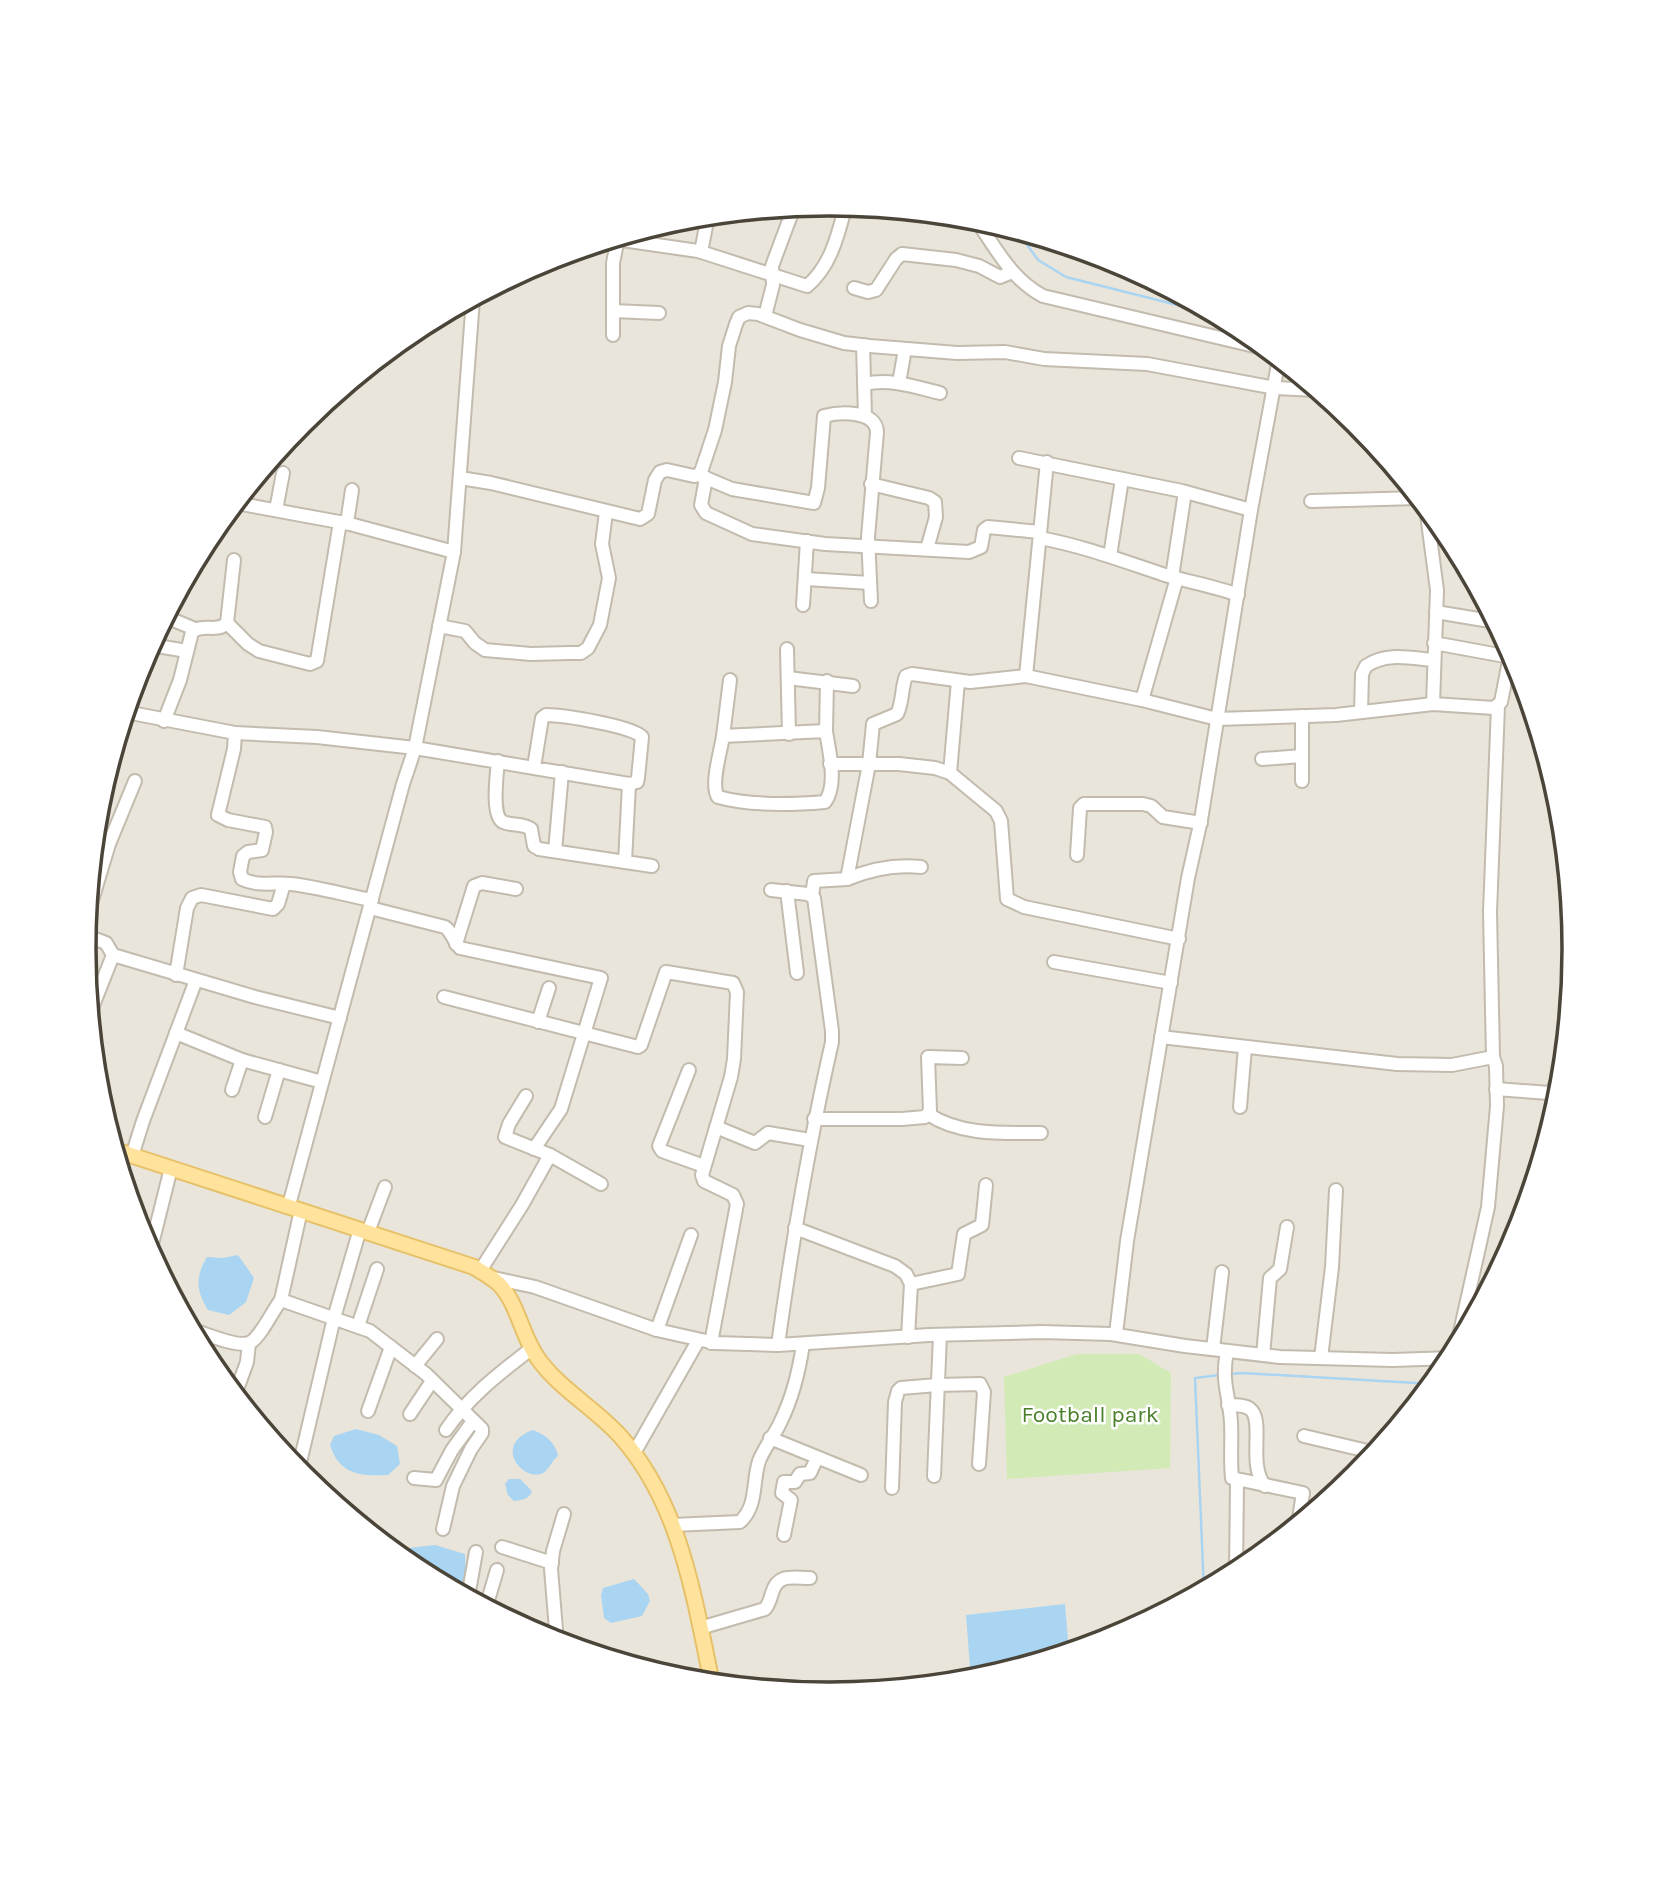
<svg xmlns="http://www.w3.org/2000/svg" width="1659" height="1899" viewBox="0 0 1659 1899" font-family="Karla,sans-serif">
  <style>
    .residential { fill: #eae5da }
    .green { fill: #d2eab5 }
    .water { fill: #a9d4f2 }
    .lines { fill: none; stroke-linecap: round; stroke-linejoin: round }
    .stream { stroke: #a9d4f2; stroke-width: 2.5 }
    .minor-casing { stroke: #c2bbae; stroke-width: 16 }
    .major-casing { stroke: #e6c16a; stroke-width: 18 }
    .minor { stroke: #fff; stroke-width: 12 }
    .major { stroke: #ffe39c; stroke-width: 14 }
    .labels { text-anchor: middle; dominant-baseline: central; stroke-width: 5; stroke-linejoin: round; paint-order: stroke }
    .park-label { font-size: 23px; fill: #4a7f2a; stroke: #fff }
    .rim { fill: none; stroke: #4b4439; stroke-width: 3.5 }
  </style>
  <rect width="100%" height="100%" fill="#f6f3ec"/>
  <circle class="residential" cx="830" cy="950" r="743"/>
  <path class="green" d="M 1077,1354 L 1139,1354 L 1171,1373 L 1170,1468 L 1007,1479 L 1004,1377 Z"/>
  <g class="water">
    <path d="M 238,1255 L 254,1278 L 246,1302 L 229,1315 L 208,1310 C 196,1291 195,1277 207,1257 L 223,1258 Z"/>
    <path d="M 356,1429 L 379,1435 L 397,1446 L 400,1464 L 388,1475 C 359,1476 340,1475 330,1445 L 334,1436 Z"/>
    <path d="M 533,1430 C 546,1435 555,1442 558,1456 C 552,1460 550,1469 543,1473 C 524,1483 491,1445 533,1430 Z"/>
    <path d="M 509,1479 L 520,1479 L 532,1491 C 529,1499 523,1500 514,1501 L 508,1495 L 505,1484 Z"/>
    <path d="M 435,1545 L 465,1554 L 466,1582 L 463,1595 L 415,1569 L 391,1550 Z"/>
    <path d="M 634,1579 L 648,1594 L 650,1601 L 642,1616 L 611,1623 L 604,1618 L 601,1595 L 603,1588 Z"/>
    <path d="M 1065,1604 L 1069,1652 L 971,1681 L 966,1615 Z"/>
  </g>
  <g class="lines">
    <g class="stream">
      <path d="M 1018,232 L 1038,260 L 1066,277 L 1217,315"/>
      <path d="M 1230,1374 L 1242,1373 L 1433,1384"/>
      <path d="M 1204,1591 L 1195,1378 L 1220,1375"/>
    </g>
    <defs>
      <g id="minor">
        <path d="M 975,218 C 995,247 1011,279 1043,296 L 1267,349"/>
        <path d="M 615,239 L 698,251 L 807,286 C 829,268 837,239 844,212 L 841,205"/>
        <path d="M 701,252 L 708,216"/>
        <path d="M 854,288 L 868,292 L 876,290 L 896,259 L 902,254 L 956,260 L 979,266 L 1000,277 L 1012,272"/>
        <path d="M 613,311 L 659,313"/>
        <path d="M 765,316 L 773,285 L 772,266 L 794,207"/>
        <path d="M 613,335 L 613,263 L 618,238"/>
        <path d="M 863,345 L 865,416"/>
        <path d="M 899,383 L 905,349"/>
        <path d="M 865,384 C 890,378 915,387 940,393"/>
        <path d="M 288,440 L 290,441"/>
        <path d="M 1019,458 L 1182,491 L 1251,510"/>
        <path d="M 699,475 L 732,489 L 814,503 L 818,488 L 824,416 C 840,412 876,410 877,432 L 868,537 L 871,601"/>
        <path d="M 460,478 L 491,483 L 640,519 L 648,514 L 655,480 L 660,472 L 667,470 L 694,476 L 699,475 L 702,469 L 715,430 L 725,382 L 729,346 L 736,324 L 739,317 L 748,313 L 758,314 L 800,330 L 844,343 L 870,346 L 957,353 L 1005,352 L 1044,359 L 1147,364 L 1275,388 L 1317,390"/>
        <path d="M 706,478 L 701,505 L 706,513 L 752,534 L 825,544 L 969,552 L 981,547 L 984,530 L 988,527 L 1040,532"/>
        <path d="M 871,484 L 929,498 L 935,502 L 936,517 L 927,549"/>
        <path d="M 1311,501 L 1418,498"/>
        <path d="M 236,503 L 350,524 L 454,552"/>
        <path d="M 1426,507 L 1437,590 L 1433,704"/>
        <path d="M 276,510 L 283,473"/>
        <path d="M 347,523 L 352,490"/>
        <path d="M 1040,538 C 1083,546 1123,561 1165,575 C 1189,582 1214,586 1238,595"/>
        <path d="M 1110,556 L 1122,479"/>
        <path d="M 1172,577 L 1185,492"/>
        <path d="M 806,579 L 870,583"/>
        <path d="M 803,605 L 807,541"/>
        <path d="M 1436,612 L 1496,622"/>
        <path d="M 166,617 L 195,629"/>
        <path d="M 227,623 L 248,644 L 259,651 L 310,664 L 317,661 L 340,522"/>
        <path d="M 439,626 L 465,631 L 475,643 L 485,650 L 531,654 L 570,653 L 581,653 L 588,648 L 600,625 L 609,578 L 602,544 L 606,512"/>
        <path d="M 1434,643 L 1510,657"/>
        <path d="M 151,645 L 187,651"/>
        <path d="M 787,649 L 789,734"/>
        <path d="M 1026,676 L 1142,700 L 1217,719 L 1336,715 L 1433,704 L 1494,708 L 1501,702 L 1511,651"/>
        <path d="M 788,678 L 853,686"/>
        <path d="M 1142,700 L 1177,578"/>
        <path d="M 126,712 L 235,733 L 234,749 L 218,815 L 228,820 L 265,827 L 266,832 L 262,850 L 248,852 L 243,856 L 240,872 L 242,879 C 259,887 274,882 291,884 C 318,887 345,895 372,900"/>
        <path d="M 1361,712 L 1362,674 L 1366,666 C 1386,652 1410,658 1433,660"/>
        <path d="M 164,721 L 180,680 L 192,632 C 203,623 217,633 227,623 L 234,560"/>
        <path d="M 826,731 L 827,681"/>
        <path d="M 235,733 L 317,737 L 415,748 L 629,784 L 637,782 L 638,778 L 642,737 C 632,726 563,715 546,715 L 542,718 L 534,767"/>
        <path d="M 723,736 C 721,751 710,784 718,797 C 751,806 790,805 825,802 C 838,784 829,752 826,731 L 723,736 L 730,680"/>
        <path d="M 1262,759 L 1302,756"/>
        <path d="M 498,761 C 497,773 491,816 503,822 C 512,826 522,823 531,829 L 534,846 L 539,849 L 652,866"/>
        <path d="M 830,764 L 899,764 L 935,768 L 950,773 L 996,811 L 1001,821 L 1007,899 L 1024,907 L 1179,939"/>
        <path d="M 950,773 L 958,681"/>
        <path d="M 1302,781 L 1302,716"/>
        <path d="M 555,851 L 562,772"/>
        <path d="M 1077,855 L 1080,808 L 1084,804 L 1143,804 L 1151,806 L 1163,817 L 1201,823"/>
        <path d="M 625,862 L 629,784"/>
        <path d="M 847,879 C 871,869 895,864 921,867"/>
        <path d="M 771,890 L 808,894 L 814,898 L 832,1031 L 832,1042 C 809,1143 792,1243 778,1345"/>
        <path d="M 787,891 L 797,973"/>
        <path d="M 812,896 L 814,881 L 847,879 L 869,764 L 873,724 L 897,714 C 903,703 901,689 906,676 L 912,674 L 970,682 L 1026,676 L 1047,462"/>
        <path d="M 370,908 L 445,927 C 453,933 453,941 460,948 L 601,978 L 561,1109 L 534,1149"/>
        <path d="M 87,917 L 109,844 L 135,781"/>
        <path d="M 85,935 L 106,943 L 113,955 L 255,997 L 340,1018"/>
        <path d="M 456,944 L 474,886 L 482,883 L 516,889"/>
        <path d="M 1054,962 L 1171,983"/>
        <path d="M 176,975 L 187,908 L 192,898 L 201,895 L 273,909 L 278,904 L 284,884"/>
        <path d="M 444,997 L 638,1047 L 641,1045 L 666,972 L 733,983 L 737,992 L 734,1059 L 731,1077 L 702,1175 L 704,1181 L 733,1195 L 737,1204 L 711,1343"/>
        <path d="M 90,1013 L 113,955"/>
        <path d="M 538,1022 L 549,988"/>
        <path d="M 176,1033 L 242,1060 L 322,1082"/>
        <path d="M 1161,1037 L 1397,1064 L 1452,1065 L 1493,1057 L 1490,912 L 1498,706"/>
        <path d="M 689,1070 L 659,1146 L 662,1151 L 704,1166"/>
        <path d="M 1496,1089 L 1549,1093 C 1562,1084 1556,1062 1565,1050"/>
        <path d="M 232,1090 L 242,1060"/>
        <path d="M 526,1096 L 509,1124 L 505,1137 L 550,1155 L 601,1184"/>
        <path d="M 1240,1107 L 1245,1047"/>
        <path d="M 928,1114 C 961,1136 1004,1133 1041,1133"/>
        <path d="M 265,1117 L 279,1070"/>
        <path d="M 814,1119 L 902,1119 L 925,1117 L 930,1111 L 928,1057 L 962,1058"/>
        <path d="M 716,1127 L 755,1143 L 768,1133 L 810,1140"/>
        <path d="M 132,1156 L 143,1121 L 196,980"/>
        <path d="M 289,1205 L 403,784 L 415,748 L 454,552 L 473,299"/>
        <path d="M 301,1210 L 281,1300 L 370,1331 L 426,1374 L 482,1429 L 482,1433 L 471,1449 L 453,1486 L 443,1529"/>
        <path d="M 795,1228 L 895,1266 L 906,1274 L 911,1284"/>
        <path d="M 368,1232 L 385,1187"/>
        <path d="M 150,1252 L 171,1168"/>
        <path d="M 480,1271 L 522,1205 L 550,1155"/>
        <path d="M 489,1277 L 535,1287 L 657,1330 L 715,1343 L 778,1345 L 929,1335 L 1042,1332 L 1111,1334 L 1185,1346 L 1280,1357 L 1392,1360 L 1453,1358"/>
        <path d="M 358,1326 L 377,1269"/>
        <path d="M 191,1329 C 203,1333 240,1349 251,1342 C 261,1336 273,1310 281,1300"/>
        <path d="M 657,1330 L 691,1235"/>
        <path d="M 1116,1334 L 1127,1241 L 1188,878 L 1201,820 L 1251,510 L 1279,359"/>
        <path d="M 908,1337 L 911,1284 L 958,1274 L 964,1234 L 982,1225 L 986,1185"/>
        <path d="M 1213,1349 L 1222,1272"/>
        <path d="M 1456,1350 L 1488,1207 L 1497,1106 L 1496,1066 L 1493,1057"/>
        <path d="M 1227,1351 C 1221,1383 1229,1393 1231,1422 C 1232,1441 1230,1460 1232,1478 L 1303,1493 L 1298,1525"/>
        <path d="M 1263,1355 L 1270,1278 L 1280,1269 L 1287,1227"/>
        <path d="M 1321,1358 L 1332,1267 L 1336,1190"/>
        <path d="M 415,1366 L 437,1339"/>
        <path d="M 235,1395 L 247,1362 L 249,1343"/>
        <path d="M 1228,1405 C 1235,1405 1245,1405 1250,1409 C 1265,1420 1247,1465 1265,1486"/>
        <path d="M 368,1411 L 391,1347"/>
        <path d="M 410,1414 L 432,1381"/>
        <path d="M 446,1430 C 469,1396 500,1373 532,1348"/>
        <path d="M 1304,1436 L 1376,1453"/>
        <path d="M 770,1438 L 861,1475"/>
        <path d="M 634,1453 L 698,1341"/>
        <path d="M 298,1471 L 334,1318 L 360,1229"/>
        <path d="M 934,1476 L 940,1335"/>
        <path d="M 414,1478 L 436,1480 L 452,1450 L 473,1421"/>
        <path d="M 892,1488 L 895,1402 L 898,1391 L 901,1388 L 937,1385 L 980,1384 L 984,1392 L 979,1464"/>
        <path d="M 673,1525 L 740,1522 C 758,1505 752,1483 759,1461 C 764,1448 774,1436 780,1423 C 793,1397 799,1372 803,1344"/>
        <path d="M 784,1535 L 791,1500 L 782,1493 L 784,1482 L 795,1482 L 800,1474 L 810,1473 L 817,1458"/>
        <path d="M 502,1547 L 552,1563"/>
        <path d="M 1236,1574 L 1237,1481"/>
        <path d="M 468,1597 L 476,1552"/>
        <path d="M 486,1607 L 497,1570"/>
        <path d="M 700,1628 L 765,1609 C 769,1604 770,1600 772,1593 C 778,1573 792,1578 810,1578"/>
        <path d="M 557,1642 L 551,1569 L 553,1551 L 564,1514"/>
      </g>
      <path id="major" d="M 115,1150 L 474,1267 C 482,1272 493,1278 500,1285 C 519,1306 522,1338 539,1360 C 561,1390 596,1409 621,1437 C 681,1505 694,1598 712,1683"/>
    </defs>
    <use href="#minor" class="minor-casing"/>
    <use href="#major" class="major-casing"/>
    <use href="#minor" class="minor"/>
    <use href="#major" class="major"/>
  </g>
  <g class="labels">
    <g class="park-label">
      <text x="1090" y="1414">Football park</text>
    </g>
  </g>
  <path d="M0 0H1659V1899H0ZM96 949a733 733 0 1 1 1466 0a733 733 0 1 1-1466 0Z" fill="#fff" fill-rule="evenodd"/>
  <path class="rim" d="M96 949a733 733 0 1 1 1466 0a733 733 0 1 1-1466 0Z"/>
</svg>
